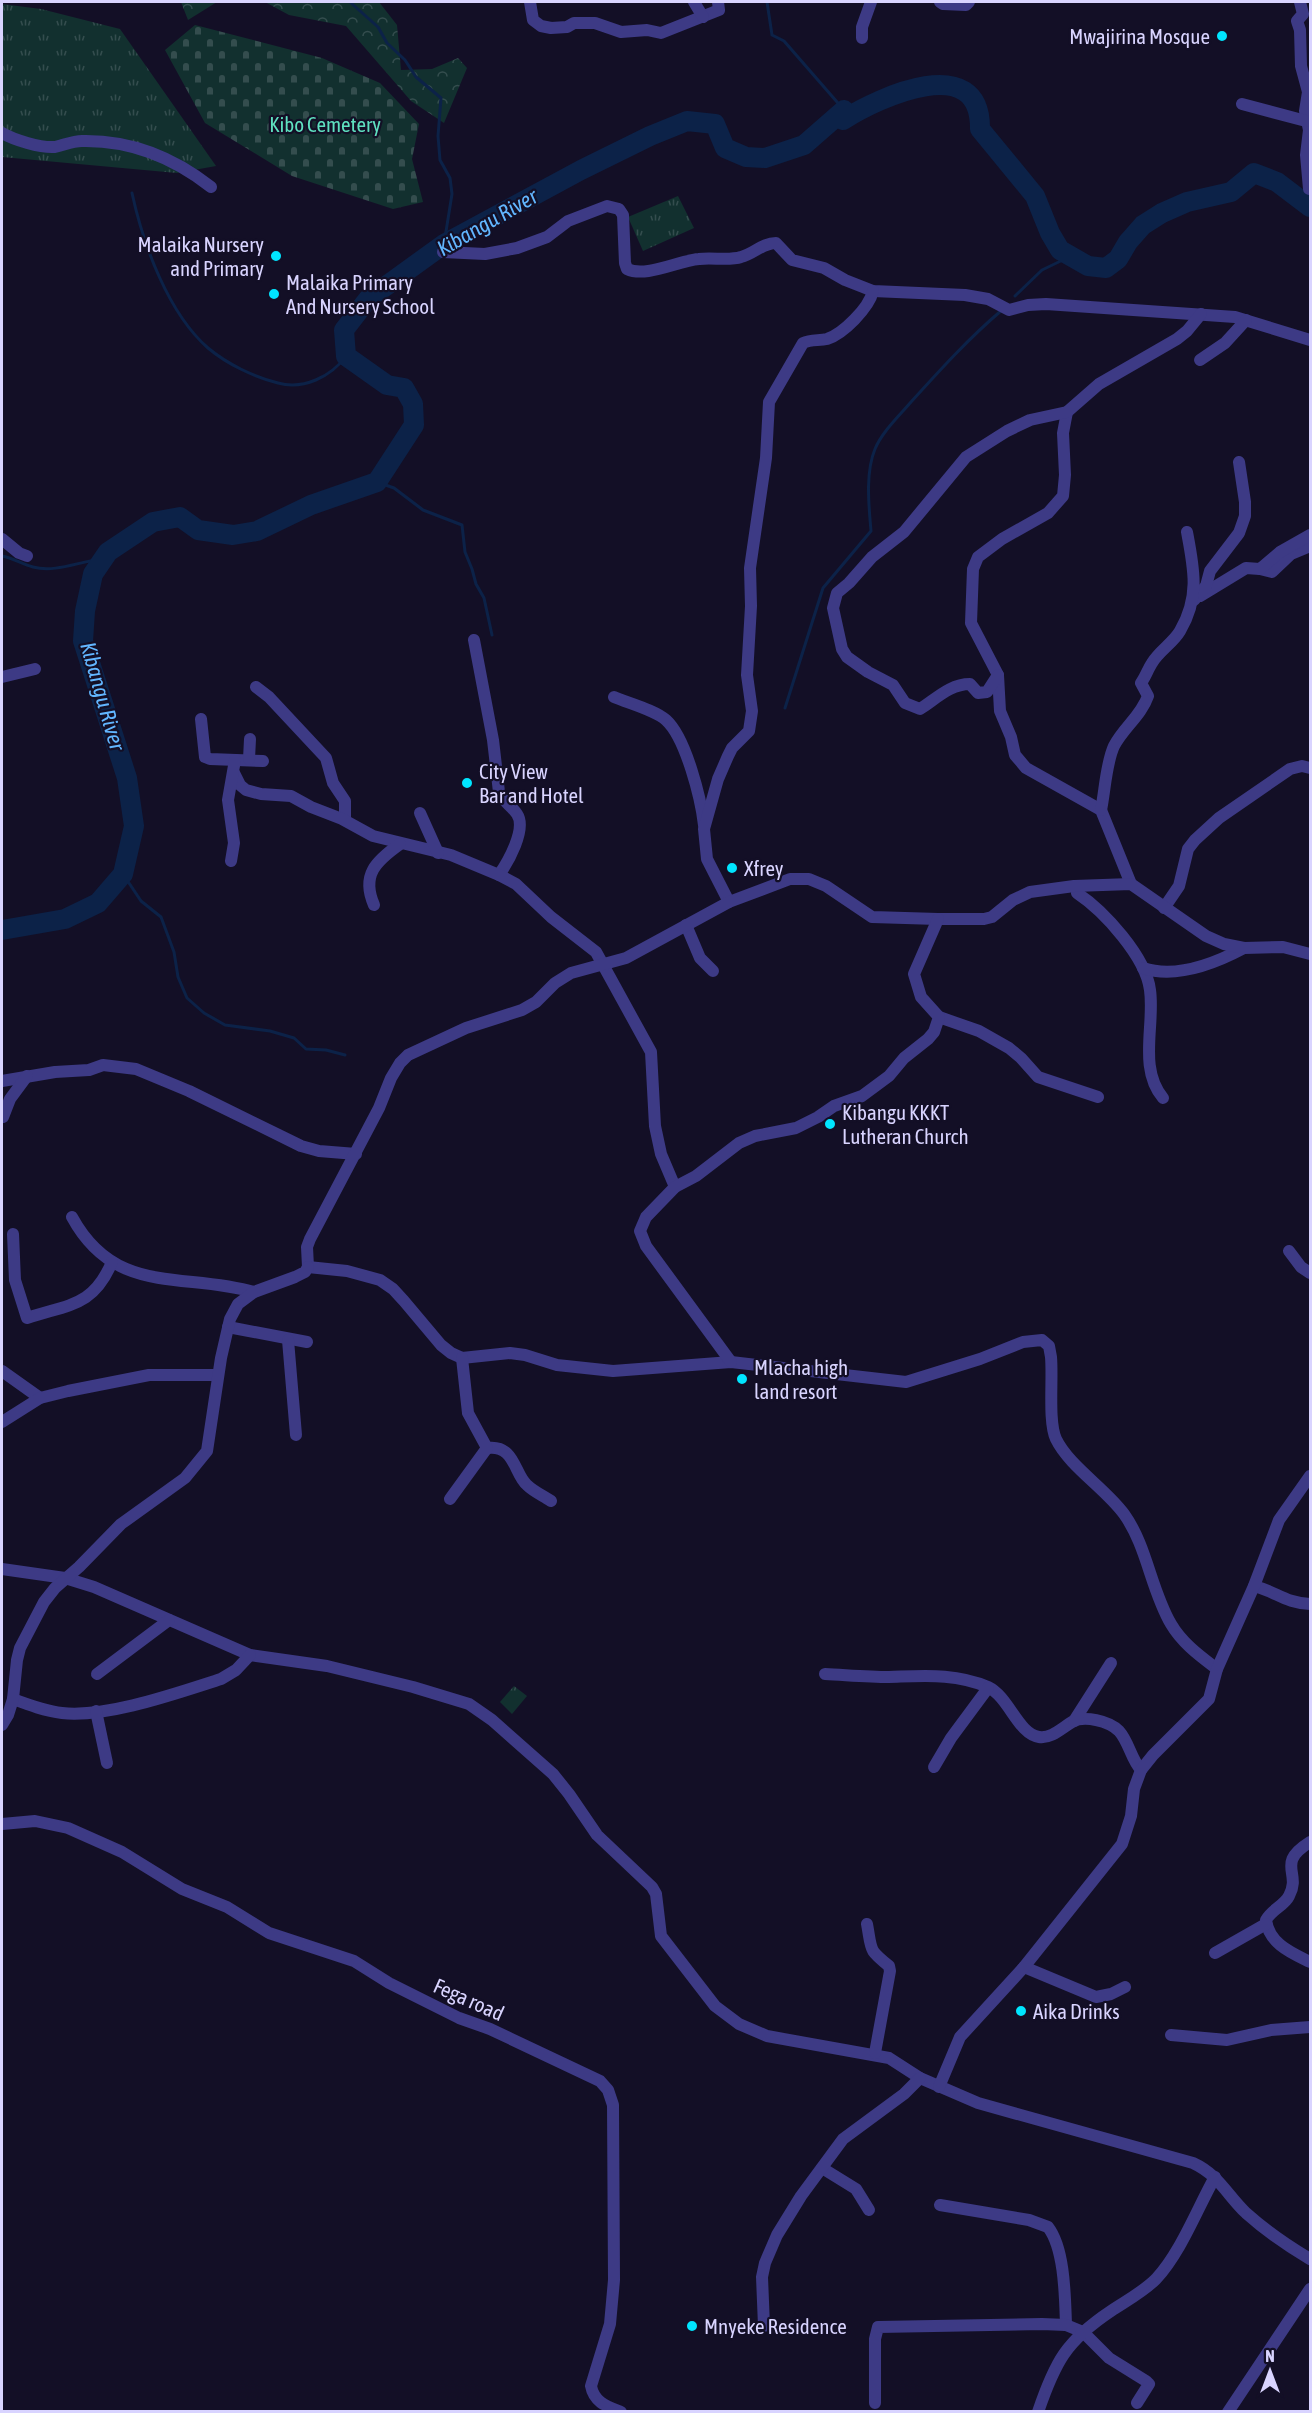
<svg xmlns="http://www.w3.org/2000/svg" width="1312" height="2413" viewBox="0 0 1312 2413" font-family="'Asap Condensed',sans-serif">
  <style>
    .grass { fill: url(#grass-tufts) }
    .forest { fill: url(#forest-crowns) }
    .cemetery { fill: url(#cemetery-stones) }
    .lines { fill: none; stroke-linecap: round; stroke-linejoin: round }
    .stream { stroke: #0c2248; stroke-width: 3 }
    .river { stroke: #0c2248; stroke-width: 20 }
    .minor { stroke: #3d3a85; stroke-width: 12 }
    .poi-dot { fill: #00e5ff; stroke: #130f26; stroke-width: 2 }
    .labels { text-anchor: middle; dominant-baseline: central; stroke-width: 4.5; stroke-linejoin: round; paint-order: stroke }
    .poi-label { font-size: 21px; fill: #d9d4ff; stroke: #130f26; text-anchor: start }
    .park-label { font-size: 21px; fill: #5fe0c0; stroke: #130f26 }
    .street-label { font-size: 21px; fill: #d9d4ff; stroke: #130f26 }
    .water-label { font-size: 22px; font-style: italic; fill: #62b6ff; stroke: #130f26 }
  </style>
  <defs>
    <pattern id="grass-tufts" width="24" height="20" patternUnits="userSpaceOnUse" patternTransform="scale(1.5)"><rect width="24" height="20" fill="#12302f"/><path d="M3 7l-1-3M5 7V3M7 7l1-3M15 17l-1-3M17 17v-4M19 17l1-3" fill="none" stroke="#344d4e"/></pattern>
    <pattern id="forest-crowns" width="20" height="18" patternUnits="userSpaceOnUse" patternTransform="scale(1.5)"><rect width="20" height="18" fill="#12302f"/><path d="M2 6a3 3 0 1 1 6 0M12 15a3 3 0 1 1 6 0" fill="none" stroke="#344d4e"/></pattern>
    <pattern id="cemetery-stones" width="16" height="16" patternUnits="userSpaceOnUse" patternTransform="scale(1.5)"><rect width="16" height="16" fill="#12302f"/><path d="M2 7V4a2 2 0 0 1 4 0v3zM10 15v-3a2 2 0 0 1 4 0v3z" fill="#344d4e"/></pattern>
  </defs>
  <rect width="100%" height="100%" fill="#130f26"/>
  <g class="grass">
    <path d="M 2,4 L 41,9 L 120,29 L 216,166 L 177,173 L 2,157 Z"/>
    <path d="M 678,196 L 694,228 L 643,251 L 628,217 Z"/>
    <path d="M 514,1686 L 527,1696 L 512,1714 L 500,1702 Z"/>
  </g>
  <g class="forest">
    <path d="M 181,2 L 217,2 L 188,20 Z"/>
    <path d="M 265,2 L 379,2 L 397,25 L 401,70 L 432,69 L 458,58 L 467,68 L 444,123 L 411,101 L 346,26 L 289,15 Z"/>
  </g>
  <path class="cemetery" d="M 195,25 L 322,58 L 380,83 L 419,124 L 412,159 L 423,202 L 393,209 L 292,176 L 205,123 L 165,50 Z"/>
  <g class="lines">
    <g class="stream">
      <path d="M 350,2 L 378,27 L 387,43 L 405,60 L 416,77 L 441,98 L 438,136 L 440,160 L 450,178 L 452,194 L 444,244"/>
      <path d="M 767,2 L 772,35 L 784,41 L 844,110"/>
      <path d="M 132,193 C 143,244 168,313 208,348 C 227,364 254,377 278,383 C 303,390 331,377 346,356"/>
      <path d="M 1015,296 L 1042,270 L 1069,257"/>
      <path d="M 377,482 L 394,488 L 423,510 L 462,525 L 465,552 L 472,569 L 476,584 L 484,598 L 492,635"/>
      <path d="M 2,556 C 13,558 22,564 33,567 C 56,573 80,561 103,559"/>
      <path d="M 785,708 L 823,588 L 871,531 C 869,507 865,473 875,449 C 882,432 899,416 911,402 C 940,370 969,338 1002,310"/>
      <path d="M 123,874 L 141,901 L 161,917 L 174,952 L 178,977 L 187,998 L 204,1013 L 225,1025 L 270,1031 L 294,1038 L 306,1049 L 326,1050 L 345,1055"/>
    </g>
    <path class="river" d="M 2,930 L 65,919 L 98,903 L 123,874 L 134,826 L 127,778 L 83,641 L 85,611 L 93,574 L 108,552 L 153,522 L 180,517 L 198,530 L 233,535 L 257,531 L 311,505 L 377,482 L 414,425 L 413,404 L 404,388 L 387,385 L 346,356 L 344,330 L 368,299 L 444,244 L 581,170 L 650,136 L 687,121 L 715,124 L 725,148 L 746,157 L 765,158 L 804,145 L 844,110 L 843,120 C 879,97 981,50 980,129 L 1035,196 L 1050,233 L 1060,250 L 1088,266 L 1106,268 L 1118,259 L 1128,242 L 1143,225 L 1162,213 L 1187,202 L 1231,192 L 1254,173 L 1277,182 L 1310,207"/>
    <g class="minor">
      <path d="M 530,2 L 533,20 L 541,26 L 551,28 L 567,27 L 574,23 L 595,23 L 621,32 L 647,30 L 661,33 L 719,10 L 718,2"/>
      <path d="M 694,2 L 703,17"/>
      <path d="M 940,2 L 943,4 L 966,5 L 969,2"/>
      <path d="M 1300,2 L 1303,14 L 1297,21 L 1300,30 L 1301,66 L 1308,92 L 1305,111 L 1309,130 L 1306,155 L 1309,189"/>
      <path d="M 862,38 L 862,27 L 871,2"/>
      <path d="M 1242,104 L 1306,121"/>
      <path d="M 2,133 C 14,140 40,148 55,147 C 64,145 73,141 82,141 C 131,140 173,157 211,187"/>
      <path d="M 443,252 L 485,254 L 517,248 L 547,237 L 568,221 L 607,206 L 619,209 L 623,215 L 625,263 L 627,269 C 646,278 677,261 699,259 C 712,257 729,261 741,257 C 754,254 762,243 776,243 L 792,260 L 824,268 L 845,280 L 873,291 L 965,295 L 988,299 L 1009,310 L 1028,305 L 1046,304 L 1235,317 L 1310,340"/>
      <path d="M 1200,360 L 1225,343 L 1246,320"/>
      <path d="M 1067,412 L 1063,433 L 1065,475 L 1063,496 L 1048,513 L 1002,539 L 978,557 L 973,569 L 971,623 L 998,675 L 1000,711 L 1011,737 L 1015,755 L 1026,768 L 1101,810 L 1131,884"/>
      <path d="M 2,539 L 19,553 L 27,556"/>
      <path d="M 1260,569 L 1272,572 L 1291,554 L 1310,546"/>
      <path d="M 1200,596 L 1246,568 L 1260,569 L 1280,552 L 1310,535"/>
      <path d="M 1194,600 L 1206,586 L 1210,571 L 1239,533 L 1245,516 L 1245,502 L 1239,462"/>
      <path d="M 474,640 L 493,740 L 499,792 C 503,802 511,805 517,814 C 527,829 508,862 499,875"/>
      <path d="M 998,675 L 987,692 L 978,693 L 970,684 C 950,684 936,699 920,709 L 905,703 L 893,685 L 868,672 L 847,657 L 842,649 L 833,608 L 837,593 L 849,583 L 872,557 L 904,532 L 966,457 L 1007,431 L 1030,420 L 1067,412 L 1099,384 L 1177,339 L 1187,331 L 1201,314"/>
      <path d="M 2,677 L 35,669"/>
      <path d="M 256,687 L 269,697 L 326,758 L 333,783 L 345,801 L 345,820"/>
      <path d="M 614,697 C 628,703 655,710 666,720 C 686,738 701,799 704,825"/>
      <path d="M 201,719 L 205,757 L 210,759 L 263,761"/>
      <path d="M 249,759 L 250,739"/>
      <path d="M 234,773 L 240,785 L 246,790 L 261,794 L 291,796 L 311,807 L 342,819 L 373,836 L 451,855 L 499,875 L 516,884 L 551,917 L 596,952 L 651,1052 L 655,1126 L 661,1154 L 675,1187"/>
      <path d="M 1101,810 C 1105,791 1106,763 1114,746 C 1124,727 1141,716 1148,696 L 1141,683 C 1146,676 1148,669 1152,663 C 1159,651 1173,643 1180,631 C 1200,597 1194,569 1187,532"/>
      <path d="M 420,813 L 438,853"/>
      <path d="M 231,861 L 234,843 L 228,800 L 235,760"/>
      <path d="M 1077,893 C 1104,911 1146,957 1150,990 C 1155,1025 1138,1068 1163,1098"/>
      <path d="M 729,902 L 707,859 L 704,829 L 718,779 L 728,756 L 732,748 L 749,731 L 752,711 L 747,675 L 751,606 L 750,568 L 766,458 L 769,402 L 803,343 C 811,339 819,341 827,339 C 843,334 869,308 873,291"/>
      <path d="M 374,905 C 361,875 376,861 400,844"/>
      <path d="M 1164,908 L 1179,886 L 1188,849 L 1195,840 L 1219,818 L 1290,769 L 1302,766 L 1310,768"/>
      <path d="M 686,925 L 700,958 L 713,971"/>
      <path d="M 1143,968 C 1176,979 1214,964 1244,948"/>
      <path d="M 939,1017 L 979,1031 L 1009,1048 L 1021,1058 L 1038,1077 L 1098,1097"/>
      <path d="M 2,1081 L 55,1072 L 89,1070 L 103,1065 L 136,1069 L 189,1091 L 301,1146 L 319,1151 L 356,1154"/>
      <path d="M 3,1117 L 10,1099 L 27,1076"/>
      <path d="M 72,1217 C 115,1296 182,1272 254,1292"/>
      <path d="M 13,1234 L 15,1280 L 27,1318 C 69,1304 93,1307 112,1262"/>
      <path d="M 1289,1251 L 1301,1267 L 1310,1273"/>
      <path d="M 308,1267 L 307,1247 L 310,1239 L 379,1108 L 391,1078 L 400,1063 L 408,1055 L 466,1028 L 522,1010 L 536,1002 L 555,983 L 571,973 L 626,958 L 729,902 L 790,879 L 809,879 L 826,886 L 872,917 L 938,919 L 984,919 L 992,917 L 1013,900 L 1030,892 L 1074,886 L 1131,884 L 1206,936 L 1224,944 L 1244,948 L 1283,947 L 1310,954"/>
      <path d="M 308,1267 L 347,1271 L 380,1280 L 393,1289 L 404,1301 L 441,1345 L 451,1353 L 462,1358 L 510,1353 L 525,1355 L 557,1365 L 613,1371 L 731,1362 L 906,1382 L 980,1359 L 1023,1342 L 1042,1340 L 1049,1346 L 1051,1357 C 1053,1379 1048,1422 1056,1439 C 1069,1466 1106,1489 1124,1514 C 1147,1546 1151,1590 1171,1624 C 1182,1643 1200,1656 1217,1669"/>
      <path d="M 228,1327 L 307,1342"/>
      <path d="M 288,1340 L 296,1435"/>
      <path d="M 731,1362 L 646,1246 L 640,1231 L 646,1217 L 675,1187 L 696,1176 L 739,1143 L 755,1136 L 796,1128 L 818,1117 L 834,1106 L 862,1096 L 889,1076 L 904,1058 L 928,1039 L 934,1032 L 939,1017 L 921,997 L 914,974 L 938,919"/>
      <path d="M 2,1371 L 40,1398"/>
      <path d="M 2,1422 L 40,1398 L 68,1391 L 149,1375 L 218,1375"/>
      <path d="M 487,1448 C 515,1444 514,1474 527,1485 C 534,1492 544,1496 551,1501"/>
      <path d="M 450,1499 L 487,1448 L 468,1413 L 462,1358"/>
      <path d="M 2,1569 L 65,1578 L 94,1587 L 250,1655 L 327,1666 L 413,1687 L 469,1704 L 492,1720 L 553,1774 L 569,1794 L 597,1835 L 652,1887 L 656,1894 L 661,1936 L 715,2006 L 739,2024 L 767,2036 L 889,2058 L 920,2078 L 978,2103 L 1193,2163 C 1219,2175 1227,2195 1246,2213 C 1265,2230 1288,2246 1310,2259"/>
      <path d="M 1254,1586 C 1277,1592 1285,1603 1310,1604"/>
      <path d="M 97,1674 L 169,1620"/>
      <path d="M 825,1674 C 846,1675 868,1677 889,1677 C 924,1676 955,1673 988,1687 C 1009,1697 1018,1734 1039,1737 C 1051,1739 1062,1728 1072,1722 C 1084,1715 1109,1721 1119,1731 C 1129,1742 1131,1759 1141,1770"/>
      <path d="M 13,1699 C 29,1705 45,1711 62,1713 C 107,1718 177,1693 221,1679 L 236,1670 L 250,1655"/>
      <path d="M 96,1711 L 107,1763"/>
      <path d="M 1074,1721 L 1111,1663"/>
      <path d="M 2,1725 L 8,1715 L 13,1699 L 17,1660 L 20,1648 L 44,1602 L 55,1588 L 79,1567 L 121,1524 L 185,1478 L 207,1451 L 221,1358 L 230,1319 L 238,1304 L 254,1292 L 295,1277 L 305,1272 L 308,1267"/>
      <path d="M 934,1767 L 951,1738 L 988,1688"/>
      <path d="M 2,1824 L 35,1821 L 68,1828 L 122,1852 L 182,1889 L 227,1907 L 269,1933 L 354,1961 L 389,1983 L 459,2018 L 490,2029 L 600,2081 L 608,2090 L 613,2105 L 614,2280 L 610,2324 L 591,2386 C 594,2402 606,2406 621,2412"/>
      <path d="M 1310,1842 C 1275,1864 1302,1872 1289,1896 C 1284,1906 1272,1909 1266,1920 C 1269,1944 1292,1953 1310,1962"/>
      <path d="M 867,1924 C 872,1951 868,1949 889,1966 L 890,1971 L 875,2053"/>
      <path d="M 1215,1953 L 1266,1924"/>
      <path d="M 1024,1967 L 1096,1997 L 1111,1994 L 1125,1987"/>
      <path d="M 1171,2035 L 1227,2040 L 1271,2030 L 1310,2027"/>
      <path d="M 939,2087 L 960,2037 L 1024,1967 L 1122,1844 L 1131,1816 L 1134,1789 L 1141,1770 L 1153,1755 L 1209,1699 L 1217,1669 L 1254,1586 L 1279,1520 L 1310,1476"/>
      <path d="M 822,2168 L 856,2189 L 869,2210"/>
      <path d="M 940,2205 L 1029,2220 L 1048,2227 C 1065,2249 1065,2298 1066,2325"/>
      <path d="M 764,2326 L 762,2277 L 765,2263 L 777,2235 L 801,2196 L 843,2139 L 904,2094 L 920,2078"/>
      <path d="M 875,2403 L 875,2339 L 878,2327 L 1042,2324 L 1066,2325 L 1083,2332 L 1109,2358 L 1146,2381 L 1149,2384 L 1137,2403"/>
      <path d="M 1038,2412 C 1055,2362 1066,2341 1111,2311 C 1126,2301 1143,2292 1156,2279 C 1181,2252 1197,2209 1215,2177"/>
      <path d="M 1228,2412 L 1310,2289"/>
    </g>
  </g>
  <g class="poi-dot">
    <circle cx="1222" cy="36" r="6"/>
    <circle cx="276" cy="256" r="6"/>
    <circle cx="274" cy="294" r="6"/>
    <circle cx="467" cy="783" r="6"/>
    <circle cx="732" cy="868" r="6"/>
    <circle cx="830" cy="1124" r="6"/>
    <circle cx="742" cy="1379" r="6"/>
    <circle cx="1021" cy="2011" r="6"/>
    <circle cx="692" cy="2326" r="6"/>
  </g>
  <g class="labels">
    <g class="poi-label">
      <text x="1210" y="36" text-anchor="end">Mwajirina Mosque</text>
      <text x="264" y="244" text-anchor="end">Malaika Nursery<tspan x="264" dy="24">and Primary</tspan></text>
      <text x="286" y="282">Malaika Primary<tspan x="286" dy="24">And Nursery School</tspan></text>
      <text x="479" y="771">City View<tspan x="479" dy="24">Bar and Hotel</tspan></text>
      <text x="744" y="868">Xfrey</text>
      <text x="842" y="1112">Kibangu KKKT<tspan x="842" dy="24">Lutheran Church</tspan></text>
      <text x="754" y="1367">Mlacha high<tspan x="754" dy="24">land resort</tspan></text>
      <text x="1033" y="2011">Aika Drinks</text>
      <text x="704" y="2326">Mnyeke Residence</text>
    </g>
    <g class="park-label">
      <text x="325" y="124">Kibo Cemetery</text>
    </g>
    <g class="street-label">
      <text transform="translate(469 1999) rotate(24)">Fega road</text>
    </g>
    <g class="water-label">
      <text transform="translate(487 222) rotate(-30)">Kibangu River</text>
      <text transform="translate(103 696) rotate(74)">Kibangu River</text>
    </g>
  </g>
  <rect width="1312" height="2413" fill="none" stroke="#d9d4ff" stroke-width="6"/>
  <g transform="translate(1270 2371)" stroke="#130f26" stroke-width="4.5" paint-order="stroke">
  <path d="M0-4.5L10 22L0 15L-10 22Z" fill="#d9d4ff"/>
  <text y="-9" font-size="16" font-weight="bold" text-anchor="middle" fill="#d9d4ff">N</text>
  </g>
</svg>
